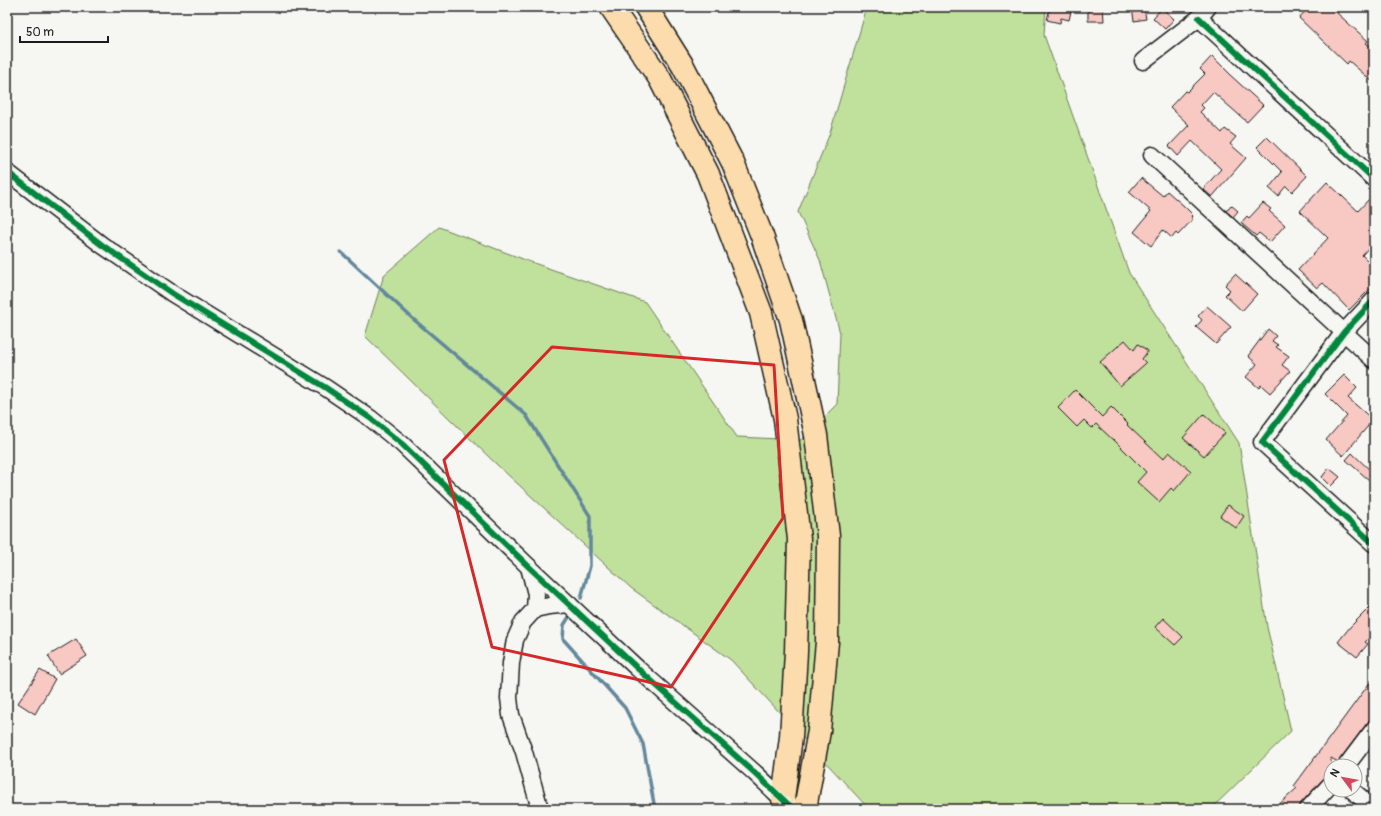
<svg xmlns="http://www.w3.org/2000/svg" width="1381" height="816" viewBox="0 0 1381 816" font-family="Pangolin,sans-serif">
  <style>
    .green { fill: #c0e19b; stroke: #6e7e5c }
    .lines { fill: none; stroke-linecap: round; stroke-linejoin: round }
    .stream { stroke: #62879c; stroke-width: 3.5 }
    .building { fill: #f8c8c2; stroke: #1c1c1c }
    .minor-casing { stroke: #1c1c1c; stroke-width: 19 }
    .highway-casing { stroke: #1c1c1c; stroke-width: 25 }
    .minor { stroke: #f6f6f2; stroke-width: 16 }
    .highway { stroke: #fcdcac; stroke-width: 22 }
    .cycleway-casing { stroke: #f6f6f2; stroke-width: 8 }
    .cycleway { stroke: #00873e; stroke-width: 6 }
    .marked { fill: none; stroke: #d62828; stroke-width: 3; stroke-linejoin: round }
  </style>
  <rect width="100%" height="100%" fill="#f6f6f2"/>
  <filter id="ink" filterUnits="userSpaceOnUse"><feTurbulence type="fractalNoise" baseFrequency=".025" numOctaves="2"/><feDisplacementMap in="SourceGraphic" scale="8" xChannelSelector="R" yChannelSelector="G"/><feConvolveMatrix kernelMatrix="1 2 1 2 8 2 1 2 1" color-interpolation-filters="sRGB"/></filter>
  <g filter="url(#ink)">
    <path class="green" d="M 867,7 L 1046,7 L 1044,35 L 1129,273 L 1239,443 L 1267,627 L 1291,731 L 1211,809 L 869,809 L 731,660 L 631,588 L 494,462 L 365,336 L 384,275 L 439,227 L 528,261 L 645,302 L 737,437 L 801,440 L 837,404 L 840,333 L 820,260 L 798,212 L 830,133 Z"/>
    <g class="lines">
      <g class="stream">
        <path d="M 341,252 L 412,318 L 526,415 L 590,516 L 590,566 L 581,598"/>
        <path d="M 571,614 L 564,625 L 563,639 L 625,708 L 643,744 L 655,809"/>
      </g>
    </g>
    <g class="building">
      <path d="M 1050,7 L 1072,7 L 1069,20 L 1061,18 L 1060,23 L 1047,20 Z"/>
      <path d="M 1088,7 L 1103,7 L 1104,21 L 1088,21 Z"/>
      <path d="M 1132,7 L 1144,7 L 1146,19 L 1134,21 Z"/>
      <path d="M 1309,7 L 1343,7 L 1337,13 L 1368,41 L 1366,43 L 1374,49 L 1374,83 L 1349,61 L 1347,64 L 1299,18 Z"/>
      <path d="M 1162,8 L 1174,19 L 1165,29 L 1153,18 Z"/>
      <path d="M 1212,56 L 1230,74 L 1229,74 L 1263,105 L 1247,122 L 1213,92 L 1201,105 L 1204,108 L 1200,112 L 1222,133 L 1225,129 L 1236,137 L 1230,144 L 1246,158 L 1212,197 L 1203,189 L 1221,169 L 1192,141 L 1178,156 L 1169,146 L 1189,125 L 1170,107 L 1185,91 L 1187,92 L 1205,74 L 1200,69 Z"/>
      <path d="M 1267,137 L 1307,176 L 1292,192 L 1286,186 L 1278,196 L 1269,188 L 1282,172 L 1257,147 Z"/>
      <path d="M 1141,178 L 1163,196 L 1167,191 L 1184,206 L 1193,215 L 1191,217 L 1193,219 L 1178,235 L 1176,233 L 1172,238 L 1163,230 L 1151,246 L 1134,232 L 1151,211 L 1129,192 Z"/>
      <path d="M 1327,182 L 1358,211 L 1369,199 L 1374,204 L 1374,242 L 1362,255 L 1374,267 L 1374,285 L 1349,310 L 1323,283 L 1317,288 L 1298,270 L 1328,238 L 1300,211 Z"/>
      <path d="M 1263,203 L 1271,209 L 1269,211 L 1285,225 L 1270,242 L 1259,233 L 1256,236 L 1241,223 L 1247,216 L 1249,218 Z"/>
      <path d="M 1231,205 L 1238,211 L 1233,217 L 1226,211 Z"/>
      <path d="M 1235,274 L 1257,294 L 1242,311 L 1225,295 L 1230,290 L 1225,285 Z"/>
      <path d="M 1207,306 L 1231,327 L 1216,344 L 1196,327 L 1202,320 L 1198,316 Z"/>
      <path d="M 1268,329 L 1276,336 L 1272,341 L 1278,345 L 1276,347 L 1289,356 L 1282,365 L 1290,371 L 1270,393 L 1261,385 L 1259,388 L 1246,377 L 1257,364 L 1248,356 Z"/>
      <path d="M 1125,340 L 1134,350 L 1138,344 L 1148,351 L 1142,359 L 1146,363 L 1120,386 L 1100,362 Z"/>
      <path d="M 1344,375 L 1357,388 L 1348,398 L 1373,420 L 1343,456 L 1326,440 L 1347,416 L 1325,394 Z"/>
      <path d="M 1075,390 L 1102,417 L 1111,407 L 1128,424 L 1127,425 L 1163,459 L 1169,452 L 1191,471 L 1174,491 L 1171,488 L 1159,502 L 1137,482 L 1146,472 L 1113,439 L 1113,440 L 1096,424 L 1092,428 L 1084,420 L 1077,427 L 1058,408 Z"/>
      <path d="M 1204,414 L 1225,433 L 1204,456 L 1183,438 Z"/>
      <path d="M 1352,453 L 1374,474 L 1369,480 L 1346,460 Z"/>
      <path d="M 1329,468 L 1340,477 L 1331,486 L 1322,477 Z"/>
      <path d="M 1228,505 L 1244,516 L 1236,528 L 1220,516 Z"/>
      <path d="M 1374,603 L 1374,633 L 1365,642 L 1368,644 L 1357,657 L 1338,642 L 1350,627 Z"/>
      <path d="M 1163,618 L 1183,637 L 1175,645 L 1155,627 Z"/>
      <path d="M 76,639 L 87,656 L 59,674 L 48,656 Z"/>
      <path d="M 40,670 L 55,679 L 35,714 L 18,703 Z"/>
      <path d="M 1374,677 L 1374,714 L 1338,762 L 1331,758 L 1330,775 L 1324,778 L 1301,803 L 1299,809 L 1274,809 L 1297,788 L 1294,786 L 1305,771 Z"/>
    </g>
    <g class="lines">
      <defs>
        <g id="minor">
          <path d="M 1199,18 L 1374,179"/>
          <path d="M 1143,61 L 1199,18 L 1208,7"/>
          <path d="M 1152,155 L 1374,360"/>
          <path d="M 7,172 L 102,245 L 173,294 L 326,388 L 370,418 L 402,444 L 528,566 L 637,668 L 755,773 L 793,809"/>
          <path d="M 1374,300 L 1344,332 L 1262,442 L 1374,544"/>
          <path d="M 529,567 L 536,594 L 535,609"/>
          <path d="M 1346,766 L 1374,729"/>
          <path d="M 1352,790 L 1374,809"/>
          <path d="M 540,809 L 524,752 L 511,715 L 509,698 L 511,663 L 515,640 L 523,622 L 535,609 L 549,606 L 569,604"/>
          <path d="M 1308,809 L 1331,784"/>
        </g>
        <g id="highway">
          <path d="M 611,7 L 660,79 L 708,174 L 761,313 L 785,419 L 799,539 L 796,652 L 791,737 L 783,799"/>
          <path d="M 646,7 L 683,66 L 733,163 L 762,236 L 791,320 L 816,435 L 828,536 L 827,642 L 819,731 L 805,809"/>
        </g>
      </defs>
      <use href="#minor" class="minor-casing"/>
      <use href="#highway" class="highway-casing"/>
      <use href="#minor" class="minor"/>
      <use href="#highway" class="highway"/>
      <defs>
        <g id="cycleway">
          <path d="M 1199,18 L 1374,179"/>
          <path d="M 7,172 L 102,245 L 173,294 L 326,388 L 370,418 L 402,444 L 528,566 L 637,668 L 755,773 L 793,809"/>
          <path d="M 1374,300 L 1344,332 L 1262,442 L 1374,544"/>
        </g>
      </defs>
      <use href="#cycleway" class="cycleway-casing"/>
      <use href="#cycleway" class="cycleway"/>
    </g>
  </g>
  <path class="marked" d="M 552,347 L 774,365 L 783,518 L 671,687 L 492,647 L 444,460 Z"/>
  <rect width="1381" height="816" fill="none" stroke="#f6f6f2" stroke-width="24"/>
  <rect x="12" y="12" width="1357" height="792" fill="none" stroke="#1c1c1c" stroke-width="1.5" filter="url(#ink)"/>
  <g transform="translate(1343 778) rotate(302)"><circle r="19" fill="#f6f6f2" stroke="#9f9f9c"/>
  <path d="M0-3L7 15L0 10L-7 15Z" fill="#d1495b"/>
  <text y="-6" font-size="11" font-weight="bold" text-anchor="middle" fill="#1c1c1c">N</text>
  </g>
  <path d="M20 36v6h88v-6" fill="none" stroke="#1c1c1c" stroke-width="2"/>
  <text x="26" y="36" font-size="12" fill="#1c1c1c" stroke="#f6f6f2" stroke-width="3" paint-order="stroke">50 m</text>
</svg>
